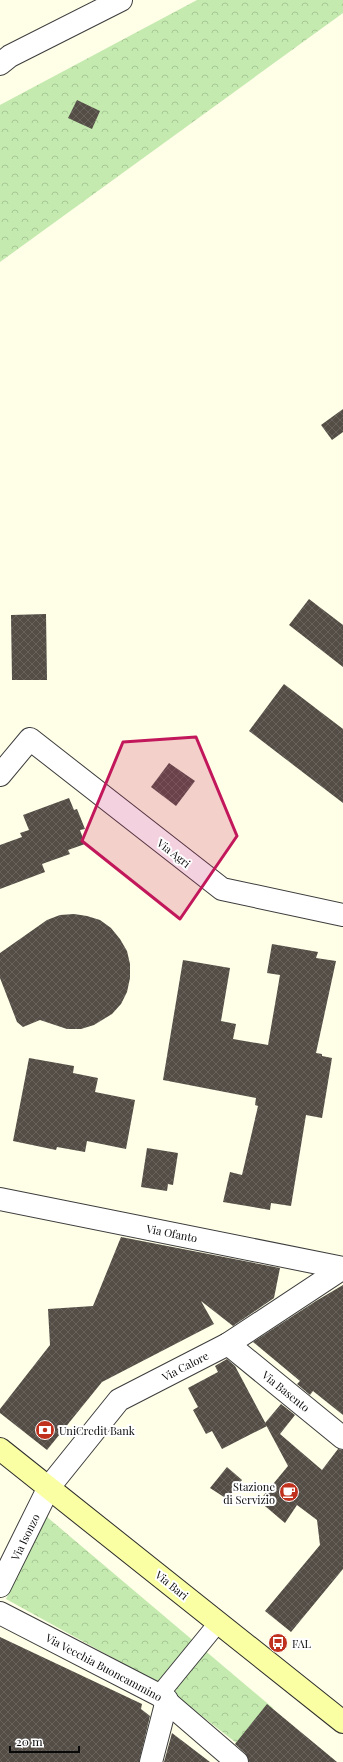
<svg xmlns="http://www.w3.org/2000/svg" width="343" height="1762" viewBox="0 0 343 1762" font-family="'Playfair Display',serif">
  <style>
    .park { fill: url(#park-crowns) }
    .building { fill: url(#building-cross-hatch) }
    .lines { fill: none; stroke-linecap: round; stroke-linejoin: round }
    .pedestrian-casing { stroke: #3d3d3d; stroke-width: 20 }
    .minor-casing { stroke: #3d3d3d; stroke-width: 24 }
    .tertiary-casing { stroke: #3d3d3d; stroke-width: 24 }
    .secondary-casing { stroke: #2c2c2c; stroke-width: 24 }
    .pedestrian { stroke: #fff; stroke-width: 18 }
    .minor { stroke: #fff; stroke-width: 22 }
    .tertiary { stroke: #fff; stroke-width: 22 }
    .secondary { stroke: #f9ffa2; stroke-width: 22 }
    .marked { fill: #c2185b; fill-opacity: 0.2; stroke: #c2185b; stroke-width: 3; stroke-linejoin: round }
    .labels { text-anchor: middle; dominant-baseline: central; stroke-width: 4; stroke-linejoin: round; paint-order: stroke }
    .street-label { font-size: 11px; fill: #0a0a0a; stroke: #fff }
    .poi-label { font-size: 11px; fill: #0a0a0a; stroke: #fff; text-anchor: start }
  </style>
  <defs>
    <pattern id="park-crowns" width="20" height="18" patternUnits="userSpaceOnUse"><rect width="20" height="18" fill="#c4eaaf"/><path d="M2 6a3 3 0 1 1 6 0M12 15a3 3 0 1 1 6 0" fill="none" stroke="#a7c795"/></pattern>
    <pattern id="building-cross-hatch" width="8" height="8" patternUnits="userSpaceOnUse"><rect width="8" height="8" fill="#534d46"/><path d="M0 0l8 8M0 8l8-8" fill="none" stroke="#67625c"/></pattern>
  </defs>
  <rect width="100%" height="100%" fill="#fffee7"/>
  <g class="park">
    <path d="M 197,0 L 343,0 L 343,13 L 0,262 L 0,105 Z"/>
    <path d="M 47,1517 L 273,1708 L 239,1745 L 162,1685 L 6,1599 Z"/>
  </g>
  <g class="building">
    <path d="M 77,100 L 100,111 L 92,129 L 68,118 Z"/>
    <path d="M 343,409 L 343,432 L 332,440 L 321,425 Z"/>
    <path d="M 309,599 L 343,625 L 343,667 L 289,625 Z"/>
    <path d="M 46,614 L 47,680 L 12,680 L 11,615 Z"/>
    <path d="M 284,684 L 343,729 L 343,803 L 249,731 Z"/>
    <path d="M 169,763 L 195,781 L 176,806 L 151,787 Z"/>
    <path d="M 69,798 L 74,810 L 77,809 L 85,829 L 80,830 L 85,844 L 68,850 L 70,854 L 42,864 L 45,872 L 0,889 L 0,845 L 22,837 L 20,833 L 29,830 L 23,815 Z"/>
    <path d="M 74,914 L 87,916 L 100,920 L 111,928 L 120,939 L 127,951 L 130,964 L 130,978 L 127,992 L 121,1004 L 112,1014 L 94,1025 L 81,1029 L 67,1029 L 40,1020 L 23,1027 L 17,1022 L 0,978 L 0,953 L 47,920 L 60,915 Z"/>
    <path d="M 272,944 L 318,952 L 316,958 L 336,961 L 316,1053 L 322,1054 L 322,1056 L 332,1058 L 322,1118 L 306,1115 L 291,1206 L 271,1203 L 270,1210 L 223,1202 L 230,1172 L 242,1175 L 258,1106 L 255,1105 L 256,1098 L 163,1080 L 183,960 L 230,968 L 221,1021 L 236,1024 L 233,1039 L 268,1045 L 280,975 L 267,973 Z"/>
    <path d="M 29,1058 L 74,1066 L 73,1073 L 98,1078 L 95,1092 L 135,1100 L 126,1149 L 87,1141 L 85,1152 L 57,1147 L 56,1150 L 13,1141 Z"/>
    <path d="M 147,1148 L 178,1153 L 173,1185 L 168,1184 L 167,1191 L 141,1187 Z"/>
    <path d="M 121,1237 L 280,1268 L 274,1298 L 233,1326 L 201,1301 L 214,1324 L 102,1382 L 47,1450 L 0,1413 L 0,1409 L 50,1345 L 48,1309 L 93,1306 Z"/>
    <path d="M 343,1285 L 343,1415 L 313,1391 L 310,1395 L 297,1384 L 300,1381 L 253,1342 L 316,1301 Z"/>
    <path d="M 227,1359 L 235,1366 L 267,1426 L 222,1449 L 212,1431 L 206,1434 L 193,1410 L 198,1407 L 188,1388 L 218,1372 L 215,1366 Z"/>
    <path d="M 281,1404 L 295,1415 L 280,1434 L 322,1470 L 338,1449 L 343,1450 L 343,1569 L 291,1632 L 265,1611 L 320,1545 L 317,1520 L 297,1505 L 285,1523 L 259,1501 L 288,1466 L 265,1423 Z"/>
    <path d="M 227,1467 L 242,1480 L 227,1499 L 210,1488 Z"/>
    <path d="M 0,1637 L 142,1704 L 141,1709 L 150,1716 L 139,1762 L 0,1762 Z"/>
    <path d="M 267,1704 L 337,1762 L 249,1762 L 245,1753 L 235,1744 Z"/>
    <path d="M 172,1733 L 210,1762 L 164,1762 Z"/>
  </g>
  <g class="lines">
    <defs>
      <path id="pedestrian" d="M 159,1695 L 218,1623"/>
      <g id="minor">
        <path d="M 0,775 L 30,739 L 222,889 L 343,915"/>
        <path d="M 0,1199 L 343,1268"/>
        <path d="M 228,1344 L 343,1438"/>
        <path d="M 0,1586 L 49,1487 L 119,1400 L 228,1344 L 343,1268"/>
        <path d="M 0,1613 L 159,1695 L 237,1762"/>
        <path d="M 151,1762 L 167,1700"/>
      </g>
      <path id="tertiary" d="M 0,64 L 10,56 L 121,0"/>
      <path id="secondary" d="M 0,1449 L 343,1722"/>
    </defs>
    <use href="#pedestrian" class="pedestrian-casing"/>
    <use href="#minor" class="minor-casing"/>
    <use href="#tertiary" class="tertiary-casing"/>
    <use href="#secondary" class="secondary-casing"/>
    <use href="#pedestrian" class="pedestrian"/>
    <use href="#minor" class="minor"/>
    <use href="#tertiary" class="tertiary"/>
    <use href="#secondary" class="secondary"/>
  </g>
  <path class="marked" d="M 196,737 L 237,836 L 180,919 L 82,841 L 123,742 Z"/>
  <defs>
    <symbol id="bank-disc" viewBox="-11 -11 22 22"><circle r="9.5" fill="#bf311c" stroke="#fff"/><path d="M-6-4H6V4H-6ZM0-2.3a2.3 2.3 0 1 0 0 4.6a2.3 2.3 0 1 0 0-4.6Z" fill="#fff"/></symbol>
    <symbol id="cafe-disc" viewBox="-11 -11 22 22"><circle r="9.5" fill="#bf311c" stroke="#fff"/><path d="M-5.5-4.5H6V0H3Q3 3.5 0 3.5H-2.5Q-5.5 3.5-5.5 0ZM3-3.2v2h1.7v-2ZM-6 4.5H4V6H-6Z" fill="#fff"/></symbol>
    <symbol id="bus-disc" viewBox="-11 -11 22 22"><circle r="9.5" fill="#bf311c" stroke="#fff"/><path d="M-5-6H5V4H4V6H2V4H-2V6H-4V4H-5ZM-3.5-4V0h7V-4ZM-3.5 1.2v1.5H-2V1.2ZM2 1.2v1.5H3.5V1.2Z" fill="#fff"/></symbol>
  </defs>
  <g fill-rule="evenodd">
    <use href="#bank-disc" x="34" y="1419" width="22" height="22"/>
    <use href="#cafe-disc" x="278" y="1481" width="22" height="22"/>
    <use href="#bus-disc" x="267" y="1632" width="22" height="22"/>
  </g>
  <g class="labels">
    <g class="street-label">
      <text transform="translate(174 853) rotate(38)">Via Agri</text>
      <text transform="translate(172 1233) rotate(11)">Via Ofanto</text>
      <text transform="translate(185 1366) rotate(-27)">Via Calore</text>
      <text transform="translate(286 1391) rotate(39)">Via Basento</text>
      <text transform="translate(25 1537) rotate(-64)">Via Isonzo</text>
      <text transform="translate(172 1585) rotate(39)">Via Bari</text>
      <text transform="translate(104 1667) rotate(28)">Via Vecchia Buoncammino</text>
    </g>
    <g class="poi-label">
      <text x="59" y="1430">UniCredit Bank</text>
      <text x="275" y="1486" text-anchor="end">Stazione<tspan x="275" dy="13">di Servizio</tspan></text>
      <text x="292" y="1643">FAL</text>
    </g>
  </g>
  <path d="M10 1746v6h69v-6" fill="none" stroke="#0a0a0a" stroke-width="2"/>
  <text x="16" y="1746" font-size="12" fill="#0a0a0a" stroke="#ffffff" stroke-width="3" paint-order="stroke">20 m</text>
</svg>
